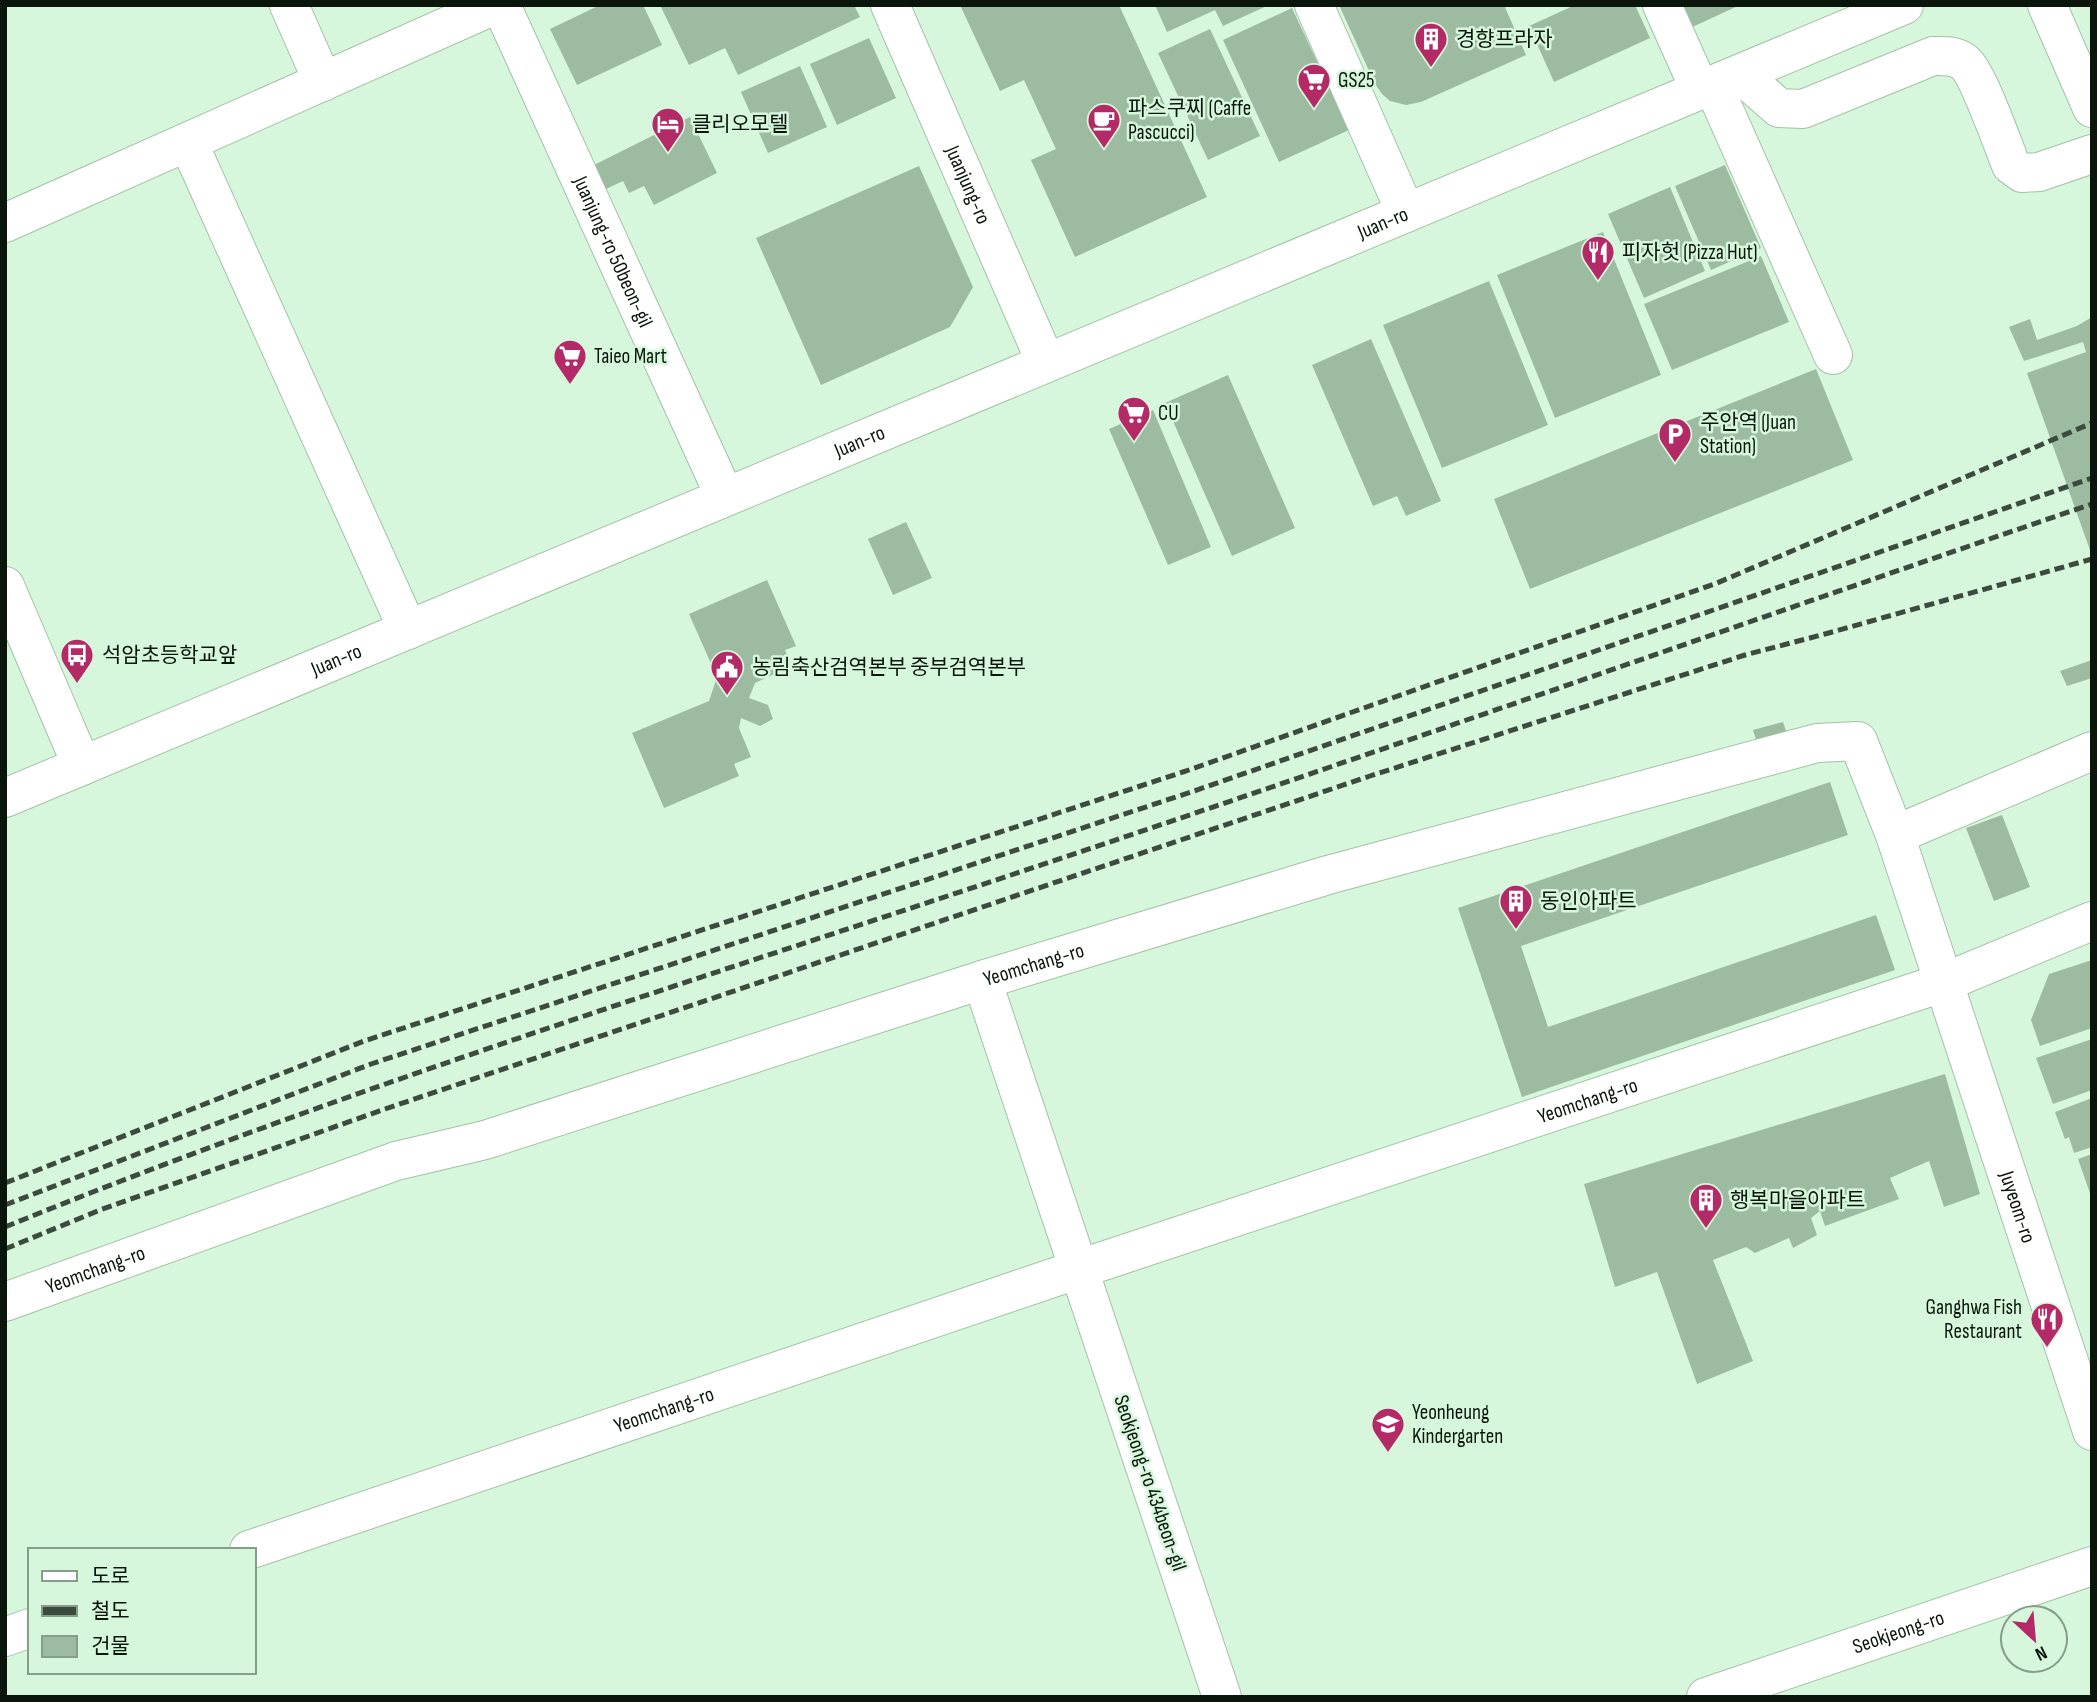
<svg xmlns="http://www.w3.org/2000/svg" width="2097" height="1702" viewBox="0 0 2097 1702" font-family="'Sofia Sans Condensed','Noto Sans KR',sans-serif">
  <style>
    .building { fill: #9dbba1 }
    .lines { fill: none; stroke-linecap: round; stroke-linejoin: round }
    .minor-casing { stroke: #a3c1a7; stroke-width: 40 }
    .major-casing { stroke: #a3c1a7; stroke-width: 40 }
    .minor { stroke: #fff; stroke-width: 38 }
    .major { stroke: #fff; stroke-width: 38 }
    .rail { stroke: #3b4b3e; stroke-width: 5; stroke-dasharray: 10 5; stroke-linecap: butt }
    .labels { text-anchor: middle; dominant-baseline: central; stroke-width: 5; stroke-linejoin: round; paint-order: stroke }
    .poi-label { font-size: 21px; fill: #0a150c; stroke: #d7f7dc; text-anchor: start }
    .street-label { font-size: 21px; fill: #0a150c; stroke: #d7f7dc }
  </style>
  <rect width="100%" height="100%" fill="#d7f7dc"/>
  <g class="building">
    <path d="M 600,5 L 643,5 L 662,45 L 577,85 L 550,29 Z"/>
    <path d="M 660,5 L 854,5 L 860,17 L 738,75 L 725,48 L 689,65 Z"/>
    <path d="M 960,5 L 1119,5 L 1207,197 L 1075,257 L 1031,160 L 1056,149 L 1024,80 L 1000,91 Z"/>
    <path d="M 1155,5 L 1269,5 L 1223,26 L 1215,10 L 1167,32 Z"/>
    <path d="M 1339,5 L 1504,5 L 1526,55 L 1421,102 L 1406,105 L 1390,101 L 1382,94 L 1375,84 Z"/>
    <path d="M 1575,5 L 1635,5 L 1650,38 L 1554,82 L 1529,26 Z"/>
    <path d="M 1678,5 L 1740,5 L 1688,29 Z"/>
    <path d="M 1292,8 L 1349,130 L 1279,162 L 1223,40 Z"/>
    <path d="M 1210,29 L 1260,136 L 1208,160 L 1158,53 Z"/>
    <path d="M 869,38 L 896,98 L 837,125 L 810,64 Z"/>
    <path d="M 800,66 L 827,127 L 768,153 L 741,92 Z"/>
    <path d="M 690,117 L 717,173 L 654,205 L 644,186 L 629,193 L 623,181 L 606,189 L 594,165 Z"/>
    <path d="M 1725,165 L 1761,248 L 1711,270 L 1675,186 Z"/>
    <path d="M 919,166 L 973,287 L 950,327 L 821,385 L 756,238 Z"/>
    <path d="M 1670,187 L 1705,271 L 1644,298 L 1608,214 Z"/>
    <path d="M 1603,232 L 1661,375 L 1555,418 L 1497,275 Z"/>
    <path d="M 1761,256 L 1789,322 L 1672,370 L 1644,304 Z"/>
    <path d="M 1489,281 L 1548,425 L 1442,468 L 1383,325 Z"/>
    <path d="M 2092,317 L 2092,553 L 2091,553 L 2027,373 L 2086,352 L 2083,342 L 2024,361 L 2009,327 L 2030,319 L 2037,340 L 2077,326 Z"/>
    <path d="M 1371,339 L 1441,501 L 1406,516 L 1397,496 L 1373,506 L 1312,365 Z"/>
    <path d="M 1816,369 L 1853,460 L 1530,589 L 1494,499 Z"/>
    <path d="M 1228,375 L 1295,528 L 1232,556 L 1165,403 Z"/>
    <path d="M 1153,410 L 1211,547 L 1168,565 L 1109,429 Z"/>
    <path d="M 906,522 L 932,578 L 893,595 L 868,539 Z"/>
    <path d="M 767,580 L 796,646 L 785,650 L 792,666 L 755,683 L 749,698 L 768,705 L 773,719 L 760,726 L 741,718 L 739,728 L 751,757 L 734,764 L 739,776 L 664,808 L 632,733 L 709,701 L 717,677 L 689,614 Z"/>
    <path d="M 2092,660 L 2092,678 L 2067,686 L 2060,671 Z"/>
    <path d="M 1783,722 L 1789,740 L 1759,749 L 1753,730 Z"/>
    <path d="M 1830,782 L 1848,835 L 1521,946 L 1548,1027 L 1876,915 L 1895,970 L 1522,1097 L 1458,908 Z"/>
    <path d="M 2002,815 L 2030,887 L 1994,901 L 1966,828 Z"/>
    <path d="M 2092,960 L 2092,1028 L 2040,1046 L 2031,1020 L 2049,974 Z"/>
    <path d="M 2092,1039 L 2092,1090 L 2053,1104 L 2036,1058 Z"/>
    <path d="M 1945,1074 L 1980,1194 L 1944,1207 L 1929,1161 L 1890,1178 L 1899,1199 L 1825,1226 L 1820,1211 L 1811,1218 L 1817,1235 L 1793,1248 L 1789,1238 L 1755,1253 L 1746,1247 L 1713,1260 L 1753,1361 L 1697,1384 L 1657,1272 L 1615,1287 L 1584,1184 Z"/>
    <path d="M 2092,1098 L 2092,1147 L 2074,1153 L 2069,1137 L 2065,1139 L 2055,1112 Z"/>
    <path d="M 2092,1154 L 2092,1196 L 2091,1196 L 2078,1159 Z"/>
  </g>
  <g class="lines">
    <defs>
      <g id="minor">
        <path d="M 289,5 L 323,82"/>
        <path id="s1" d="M 501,5 L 725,497"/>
        <path id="s2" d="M 890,5 L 1046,363"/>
        <path d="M 1314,5 L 1406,213"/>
        <path d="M 1662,5 L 1700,90"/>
        <path d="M 2047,5 L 2092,108"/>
        <path d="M 1740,74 L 1779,108 L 1803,109 L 1933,56 C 1944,56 1956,55 1965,63 C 1978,74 2003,145 2011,165 L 2022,173 L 2039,172 L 2092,154"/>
        <path d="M 1713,85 L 1833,355"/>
        <path d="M 188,142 L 408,630"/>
        <path d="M 5,223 L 495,5"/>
        <path d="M 5,586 L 82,766"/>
        <path d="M 1895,835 L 2092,751"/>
        <path id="s3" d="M 5,1302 L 396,1161 L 485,1140 L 982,980"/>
        <path id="s4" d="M 249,1550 L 1079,1269 L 1945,982 L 2092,921"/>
        <path d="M 5,1637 L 30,1628"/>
        <path id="s5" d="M 1222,1697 L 982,980 L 1328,875 L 1817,743 L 1858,741 L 1895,835 L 2092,1431"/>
      </g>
      <g id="major">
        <path id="s6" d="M 5,798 L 1904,5"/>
        <path id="s7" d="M 1706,1697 L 2092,1566"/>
      </g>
    </defs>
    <use href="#minor" class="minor-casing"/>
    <use href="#major" class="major-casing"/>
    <use href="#minor" class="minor"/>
    <use href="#major" class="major"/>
    <g class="rail">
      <path d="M 5,1183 L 364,1041 L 1186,771 L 1717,583 L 2092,423"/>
      <path d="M 5,1205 L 371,1064 L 1194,791 L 2092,478"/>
      <path d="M 5,1227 C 334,1093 674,987 1011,875 C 1372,755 1731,627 2092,504"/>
      <path d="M 5,1249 L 100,1210 L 385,1109 L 1370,776 L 1745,655 L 1825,634 L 2092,559"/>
    </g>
  </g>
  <defs>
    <symbol id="building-pin" viewBox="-11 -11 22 30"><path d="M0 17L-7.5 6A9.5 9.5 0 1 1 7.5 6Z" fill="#b42a66" stroke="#d7f7dc"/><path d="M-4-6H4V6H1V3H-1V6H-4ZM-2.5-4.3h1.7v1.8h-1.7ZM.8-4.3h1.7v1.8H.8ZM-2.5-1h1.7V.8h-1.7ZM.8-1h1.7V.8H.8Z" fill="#fff"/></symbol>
    <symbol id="supermarket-pin" viewBox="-11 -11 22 30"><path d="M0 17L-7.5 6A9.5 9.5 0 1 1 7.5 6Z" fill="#b42a66" stroke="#d7f7dc"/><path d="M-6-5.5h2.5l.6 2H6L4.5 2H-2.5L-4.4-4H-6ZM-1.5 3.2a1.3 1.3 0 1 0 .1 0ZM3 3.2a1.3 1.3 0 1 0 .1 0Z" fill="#fff"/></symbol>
    <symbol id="cafe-pin" viewBox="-11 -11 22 30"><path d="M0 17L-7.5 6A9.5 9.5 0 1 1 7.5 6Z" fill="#b42a66" stroke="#d7f7dc"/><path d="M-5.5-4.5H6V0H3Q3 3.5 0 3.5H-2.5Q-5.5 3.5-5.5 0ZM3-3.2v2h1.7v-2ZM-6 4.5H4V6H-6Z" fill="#fff"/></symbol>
    <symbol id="hotel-pin" viewBox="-11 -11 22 30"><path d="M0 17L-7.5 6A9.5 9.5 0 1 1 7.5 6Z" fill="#b42a66" stroke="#d7f7dc"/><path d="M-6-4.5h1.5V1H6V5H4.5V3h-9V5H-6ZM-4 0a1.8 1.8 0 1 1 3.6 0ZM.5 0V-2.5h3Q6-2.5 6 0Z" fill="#fff"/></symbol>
    <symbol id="restaurant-pin" viewBox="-11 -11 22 30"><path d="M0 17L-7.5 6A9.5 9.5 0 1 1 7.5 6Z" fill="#b42a66" stroke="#d7f7dc"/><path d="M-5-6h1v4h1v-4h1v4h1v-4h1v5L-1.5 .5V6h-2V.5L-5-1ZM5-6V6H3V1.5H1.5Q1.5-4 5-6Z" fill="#fff"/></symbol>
    <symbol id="parking-pin" viewBox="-11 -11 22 30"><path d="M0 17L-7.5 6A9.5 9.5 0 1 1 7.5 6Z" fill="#b42a66" stroke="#d7f7dc"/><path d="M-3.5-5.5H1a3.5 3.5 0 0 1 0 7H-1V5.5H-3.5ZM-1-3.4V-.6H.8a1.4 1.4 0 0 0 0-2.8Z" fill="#fff"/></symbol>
    <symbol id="bus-pin" viewBox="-11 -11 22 30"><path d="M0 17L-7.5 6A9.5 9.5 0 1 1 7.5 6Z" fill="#b42a66" stroke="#d7f7dc"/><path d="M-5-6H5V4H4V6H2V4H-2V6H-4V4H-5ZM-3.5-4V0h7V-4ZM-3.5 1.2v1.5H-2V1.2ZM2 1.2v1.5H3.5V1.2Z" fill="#fff"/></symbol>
    <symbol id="civic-pin" viewBox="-11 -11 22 30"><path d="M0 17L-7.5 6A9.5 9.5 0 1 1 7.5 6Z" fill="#b42a66" stroke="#d7f7dc"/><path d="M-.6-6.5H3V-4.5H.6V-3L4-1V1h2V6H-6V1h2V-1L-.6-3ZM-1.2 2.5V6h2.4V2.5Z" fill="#fff"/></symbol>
    <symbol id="school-pin" viewBox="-11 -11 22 30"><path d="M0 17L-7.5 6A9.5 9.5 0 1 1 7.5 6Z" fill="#b42a66" stroke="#d7f7dc"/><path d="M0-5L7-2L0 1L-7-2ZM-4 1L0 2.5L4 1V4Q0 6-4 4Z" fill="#fff"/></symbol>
  </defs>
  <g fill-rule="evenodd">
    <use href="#building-pin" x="1412" y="20" width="38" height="52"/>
    <use href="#supermarket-pin" x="1295" y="61" width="38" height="52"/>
    <use href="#cafe-pin" x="1085" y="101" width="38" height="52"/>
    <use href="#hotel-pin" x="649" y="105" width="38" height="52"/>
    <use href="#restaurant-pin" x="1579" y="233" width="38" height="52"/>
    <use href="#supermarket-pin" x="551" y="337" width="38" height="52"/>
    <use href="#supermarket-pin" x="1115" y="394" width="38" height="52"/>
    <use href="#parking-pin" x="1656" y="415" width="38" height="52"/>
    <use href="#bus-pin" x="58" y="636" width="38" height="52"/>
    <use href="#civic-pin" x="708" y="648" width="38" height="52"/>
    <use href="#building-pin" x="1497" y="882" width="38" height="52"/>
    <use href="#building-pin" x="1687" y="1181" width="38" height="52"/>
    <use href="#restaurant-pin" x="2028" y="1300" width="38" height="52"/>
    <use href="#school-pin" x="1369" y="1405" width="38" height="52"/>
  </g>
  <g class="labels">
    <g class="poi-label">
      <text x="1456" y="39">경향프라자</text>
      <text x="1338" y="80">GS25</text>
      <text x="1128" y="108">파스쿠찌 (Caffe<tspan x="1128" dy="24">Pascucci)</tspan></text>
      <text x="692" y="124">클리오모텔</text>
      <text x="1622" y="252">피자헛 (Pizza Hut)</text>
      <text x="594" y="356">Taieo Mart</text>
      <text x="1158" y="413">CU</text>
      <text x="1700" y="422">주안역 (Juan<tspan x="1700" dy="24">Station)</tspan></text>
      <text x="102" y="655">석암초등학교앞</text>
      <text x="752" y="667">농림축산검역본부 중부검역본부</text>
      <text x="1540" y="901">동인아파트</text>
      <text x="1730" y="1200">행복마을아파트</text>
      <text x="2022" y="1307" text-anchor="end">Ganghwa Fish<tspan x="2022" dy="24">Restaurant</tspan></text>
      <text x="1412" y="1412">Yeonheung<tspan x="1412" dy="24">Kindergarten</tspan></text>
    </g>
    <g class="street-label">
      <text stroke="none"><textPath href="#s2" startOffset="196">Juanjung-ro</textPath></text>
      <text stroke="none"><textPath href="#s6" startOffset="1493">Juan-ro</textPath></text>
      <text stroke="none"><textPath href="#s1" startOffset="271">Juanjung-ro 50beon-gil</textPath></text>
      <text stroke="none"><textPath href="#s6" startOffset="926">Juan-ro</textPath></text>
      <text stroke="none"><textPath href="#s6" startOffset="359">Juan-ro</textPath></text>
      <text stroke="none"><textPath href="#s5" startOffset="810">Yeomchang-ro</textPath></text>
      <text stroke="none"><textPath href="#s4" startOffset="1412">Yeomchang-ro</textPath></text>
      <text stroke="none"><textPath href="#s5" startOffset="2158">Juyeom-ro</textPath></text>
      <text stroke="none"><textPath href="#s3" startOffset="96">Yeomchang-ro</textPath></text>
      <text stroke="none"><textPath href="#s4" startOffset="438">Yeomchang-ro</textPath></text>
      <text transform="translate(1150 1483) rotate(71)">Seokjeong-ro 434beon-gil</text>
      <text stroke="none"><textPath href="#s7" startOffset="203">Seokjeong-ro</textPath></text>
    </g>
  </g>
  <rect width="2097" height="1702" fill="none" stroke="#0a150c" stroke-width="14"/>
  <rect x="28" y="1548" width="228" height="126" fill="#d7f7dc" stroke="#859d89" stroke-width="2"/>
  <rect x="42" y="1571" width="35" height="10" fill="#ffffff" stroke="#859d89" stroke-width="2"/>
  <text x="91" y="1583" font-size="21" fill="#0a150c">도로</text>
  <rect x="42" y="1606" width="35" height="10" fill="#3b4b3e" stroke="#859d89" stroke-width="2"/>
  <text x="91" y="1618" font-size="21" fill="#0a150c">철도</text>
  <rect x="42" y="1636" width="35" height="21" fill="#9dbba1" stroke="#859d89" stroke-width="2"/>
  <text x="91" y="1653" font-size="21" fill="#0a150c">건물</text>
  <g transform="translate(2034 1639) rotate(154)"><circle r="33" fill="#d7f7dc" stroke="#859d89" stroke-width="2"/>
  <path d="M0-5L12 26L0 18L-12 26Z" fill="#b42a66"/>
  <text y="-10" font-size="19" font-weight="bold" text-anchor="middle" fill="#0a150c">N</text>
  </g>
</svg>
